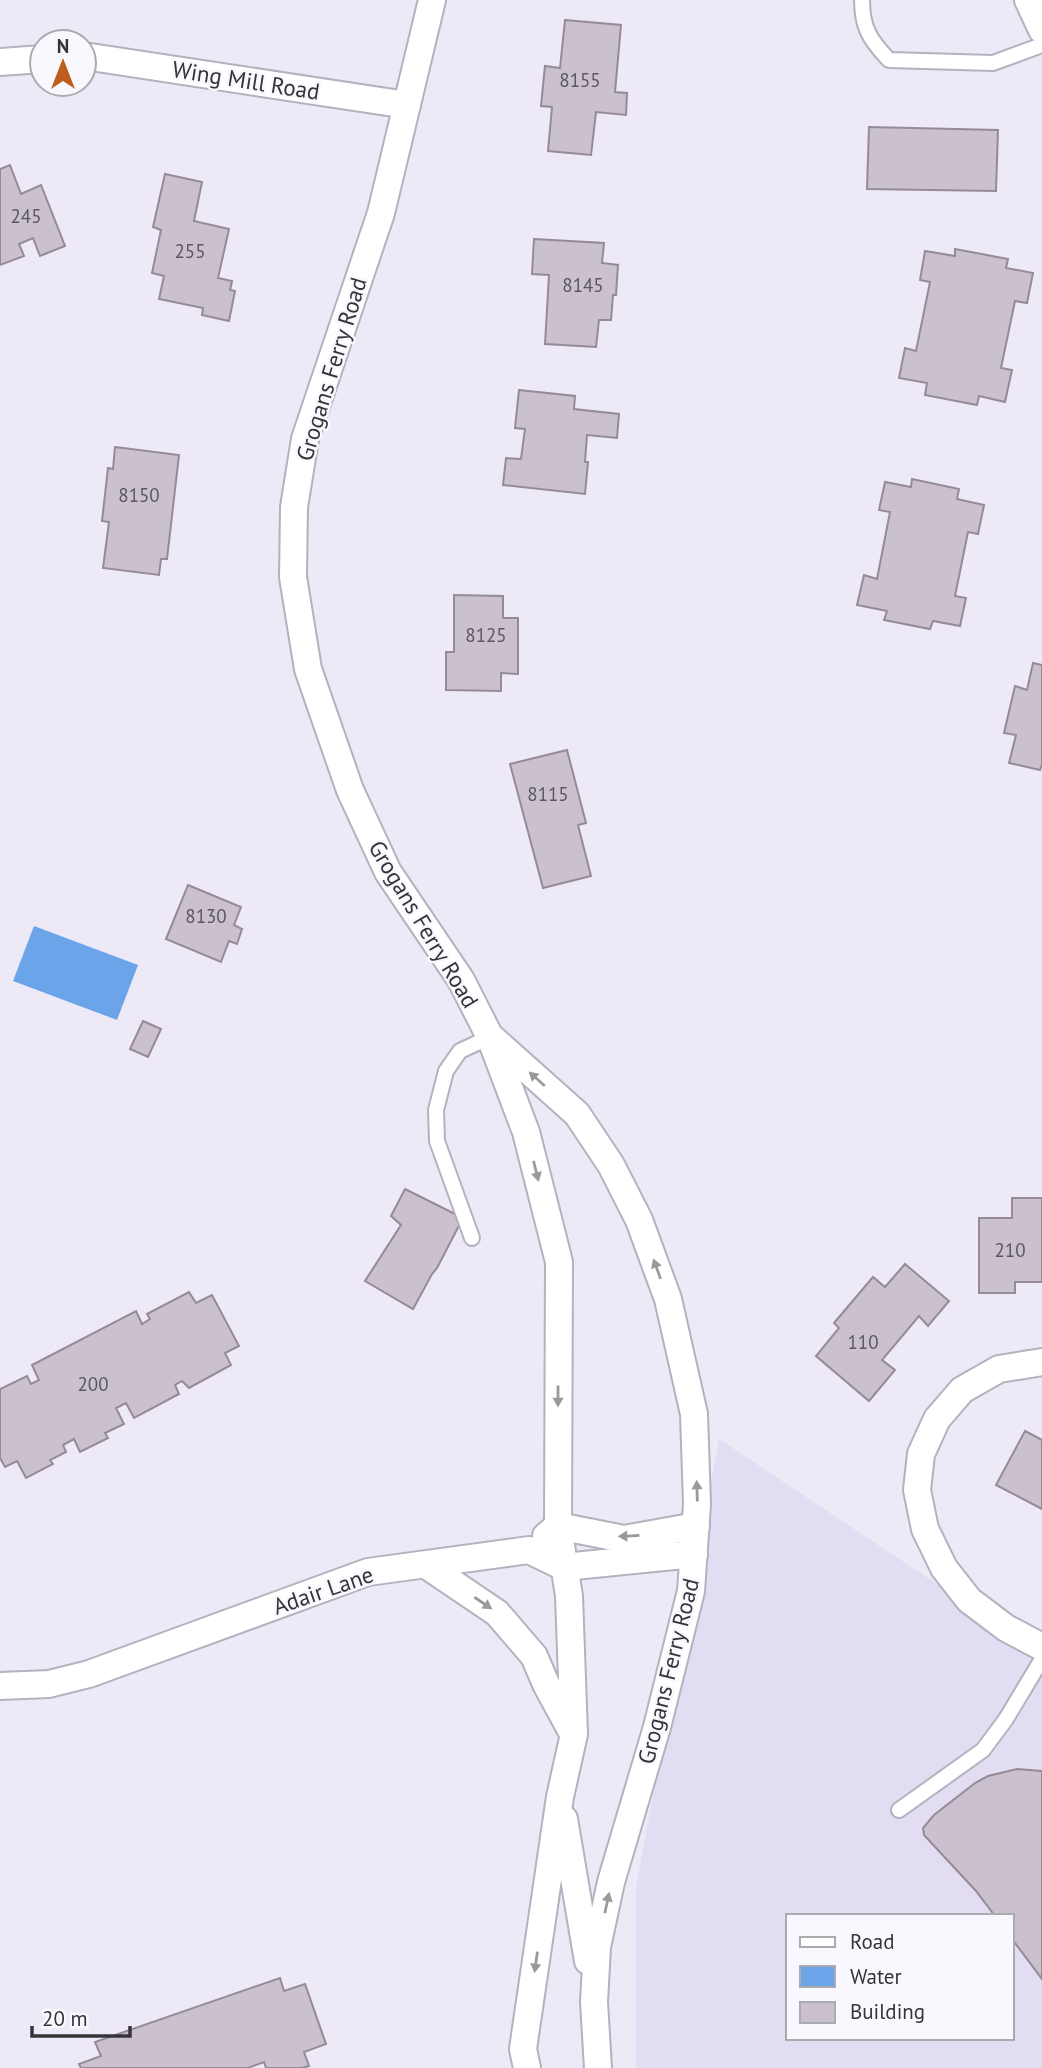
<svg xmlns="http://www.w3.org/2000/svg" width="1042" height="2068" viewBox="0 0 1042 2068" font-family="'PT Sans',sans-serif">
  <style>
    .built { fill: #e3ddf3; fill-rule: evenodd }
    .water { fill: #6ca4ea }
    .building { fill: #cbc0cd; stroke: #948b96; stroke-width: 2 }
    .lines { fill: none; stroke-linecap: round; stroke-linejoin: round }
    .lane-casing { stroke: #b5b1bf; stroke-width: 18 }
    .street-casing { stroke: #b5b1bf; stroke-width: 30 }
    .lane { stroke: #fff; stroke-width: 14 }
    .street { stroke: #fff; stroke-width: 26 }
    .oneway { fill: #9a9a9c }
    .labels { text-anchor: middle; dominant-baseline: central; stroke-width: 5; stroke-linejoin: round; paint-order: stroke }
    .number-label { font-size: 19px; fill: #5a575e }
    .street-label { font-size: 23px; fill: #353439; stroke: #f9f8fe }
  </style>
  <rect width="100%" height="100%" fill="#ede9f7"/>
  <path class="built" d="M 719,1439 L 1042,1654 L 1042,2068 L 636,2068 L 636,1887 ZM 788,1916 L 1012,1916 L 1012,2038 L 788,2038 Z"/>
  <path class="water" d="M 34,926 L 138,965 L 117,1020 L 13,981 Z"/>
  <g class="building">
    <path d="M 565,20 L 621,25 L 615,92 L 627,93 L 626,115 L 596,112 L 591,155 L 548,151 L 552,107 L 541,106 L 545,66 L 560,68 Z"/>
    <path d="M 869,127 L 998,130 L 996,191 L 867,189 Z"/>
    <path d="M 10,165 L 21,194 L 41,185 L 65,246 L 40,256 L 33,238 L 19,244 L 24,256 L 0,265 L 0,169 Z"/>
    <path d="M 165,174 L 202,182 L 194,221 L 229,229 L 218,278 L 232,281 L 230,290 L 235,291 L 229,321 L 202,315 L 203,308 L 159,299 L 164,276 L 152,273 L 161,230 L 153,227 Z"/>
    <path d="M 534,239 L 604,243 L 602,263 L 618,265 L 616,295 L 613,295 L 611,320 L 599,320 L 596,347 L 545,344 L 549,275 L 532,274 Z"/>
    <path d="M 955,249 L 1008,259 L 1006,268 L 1033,273 L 1027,303 L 1015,301 L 1001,368 L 1012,370 L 1005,402 L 979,396 L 977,405 L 925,395 L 927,383 L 899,378 L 905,348 L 916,351 L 930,282 L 920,280 L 925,251 L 955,256 Z"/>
    <path d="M 519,390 L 575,396 L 574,409 L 619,414 L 617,438 L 587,435 L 585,462 L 588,462 L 585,494 L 503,485 L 506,458 L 521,459 L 525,429 L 515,428 Z"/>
    <path d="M 115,447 L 179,455 L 167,559 L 161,559 L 159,575 L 103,568 L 109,522 L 102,521 L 108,468 L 113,469 Z"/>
    <path d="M 912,479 L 959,489 L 957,499 L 984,505 L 978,534 L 968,532 L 955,596 L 966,598 L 960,626 L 933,621 L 930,629 L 884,620 L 887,611 L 857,605 L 864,575 L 877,579 L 890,512 L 879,510 L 885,482 L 911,487 Z"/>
    <path d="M 454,595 L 503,596 L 503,618 L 518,618 L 518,674 L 501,673 L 501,691 L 446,690 L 446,652 L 454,652 Z"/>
    <path d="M 1033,663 L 1042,665 L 1042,764 L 1040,770 L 1009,763 L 1016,735 L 1004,733 L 1015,686 L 1027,690 Z"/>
    <path d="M 567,750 L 586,823 L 578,825 L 591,876 L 543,888 L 510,764 Z"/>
    <path d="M 188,885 L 241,907 L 234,925 L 242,929 L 237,944 L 229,941 L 221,962 L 166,939 Z"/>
    <path d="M 143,1021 L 161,1029 L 148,1057 L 130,1049 Z"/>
    <path d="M 405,1189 L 463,1218 L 437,1268 L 432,1274 L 413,1309 L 365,1281 L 401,1225 L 391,1216 Z"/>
    <path d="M 1012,1198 L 1042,1198 L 1042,1282 L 1015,1282 L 1015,1293 L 979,1293 L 979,1218 L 1012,1218 Z"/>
    <path d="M 905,1264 L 949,1301 L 928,1326 L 919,1316 L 882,1360 L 895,1370 L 869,1401 L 816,1356 L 839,1328 L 834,1323 L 873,1277 L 885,1287 Z"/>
    <path d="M 189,1292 L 196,1303 L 212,1295 L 239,1346 L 225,1353 L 231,1365 L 189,1388 L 182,1381 L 175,1385 L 179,1394 L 134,1418 L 126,1403 L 116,1408 L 124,1424 L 105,1433 L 108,1438 L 80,1452 L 74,1439 L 63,1445 L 66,1452 L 50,1460 L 53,1464 L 26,1478 L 17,1461 L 5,1467 L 0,1458 L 0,1389 L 27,1376 L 31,1384 L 39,1380 L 32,1365 L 136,1311 L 142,1324 L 150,1319 L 147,1314 Z"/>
    <path d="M 1025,1431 L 1042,1440 L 1042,1509 L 996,1485 Z"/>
    <path d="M 1017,1769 L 1042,1771 L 1042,1979 L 1012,1939 L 1012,1916 L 995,1916 L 976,1891 L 924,1835 L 923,1828 L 934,1815 L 975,1783 L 988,1776 Z"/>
    <path d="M 280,1978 L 284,1991 L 305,1984 L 326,2044 L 304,2052 L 309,2066 L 302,2068 L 266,2068 L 264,2062 L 248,2068 L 81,2068 L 79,2064 L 101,2056 L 95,2042 Z"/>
  </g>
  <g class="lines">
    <defs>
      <g id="lane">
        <path d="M 862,0 C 862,28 870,40 889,60 L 993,63 L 1042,45"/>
        <path d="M 472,1238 L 437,1141 L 436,1110 L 446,1071 L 460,1051 L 490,1037"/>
        <path d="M 899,1810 L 983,1750 L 1006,1719 L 1042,1659"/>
      </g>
      <g id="street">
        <path d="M 432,0 L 381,213 L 305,439 L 294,507 L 293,577 L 308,669 L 350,790 L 388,872 L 461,980 L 490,1037 L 526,1132 L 559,1262 L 558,1526 L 569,1596 L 574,1734 L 560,1797 L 523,2049 L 527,2068"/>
        <path d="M 1028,0 L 1042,30"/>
        <path d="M 84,56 L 407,105"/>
        <path d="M 0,62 L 42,59"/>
        <path d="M 493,1039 L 577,1114 L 611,1165 L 639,1220 L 668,1299 L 694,1414 L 697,1504 L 691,1591 L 657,1727 L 611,1882 L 597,1947 L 594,2002 L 598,2068"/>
        <path d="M 1042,1362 L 999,1369 L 962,1390 L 937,1419 L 921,1454 L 917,1490 L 925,1529 L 944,1568 L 969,1600 L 1006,1628 L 1042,1647"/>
        <path d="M 546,1536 L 558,1526 L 624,1539 L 696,1526"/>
        <path d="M 426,1565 L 497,1613 L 534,1656 L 546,1684 L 571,1730"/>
        <path d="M 0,1686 L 49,1684 L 89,1674 L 368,1572 L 529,1550 L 564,1567 L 694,1554"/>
        <path d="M 564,1819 L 588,1961"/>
      </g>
    </defs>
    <use href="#lane" class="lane-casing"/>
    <use href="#street" class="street-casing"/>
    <use href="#lane" class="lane"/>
    <use href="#street" class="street"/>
  </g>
  <defs><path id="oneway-solid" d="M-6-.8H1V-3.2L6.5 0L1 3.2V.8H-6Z" transform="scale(1.75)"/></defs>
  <g class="oneway">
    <use href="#oneway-solid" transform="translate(537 1079) rotate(-138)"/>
    <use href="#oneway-solid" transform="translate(536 1171) rotate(76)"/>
    <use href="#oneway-solid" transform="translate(657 1269) rotate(-110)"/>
    <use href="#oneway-solid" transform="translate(558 1396) rotate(90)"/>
    <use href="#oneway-solid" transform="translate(697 1491) rotate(-92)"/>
    <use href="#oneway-solid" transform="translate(629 1536) rotate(177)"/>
    <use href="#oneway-solid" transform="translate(483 1603) rotate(34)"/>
    <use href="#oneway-solid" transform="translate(607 1903) rotate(-78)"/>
    <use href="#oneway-solid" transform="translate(536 1962) rotate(98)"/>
  </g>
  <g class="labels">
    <g class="number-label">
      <text x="580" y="80">8155</text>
      <text x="26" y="216">245</text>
      <text x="190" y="251">255</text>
      <text x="583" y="285">8145</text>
      <text x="139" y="495">8150</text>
      <text x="486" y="635">8125</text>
      <text x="548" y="794">8115</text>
      <text x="206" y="916">8130</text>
      <text x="1010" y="1250">210</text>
      <text x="863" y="1342">110</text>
      <text x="93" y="1384">200</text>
    </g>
    <g class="street-label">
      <text transform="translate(246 80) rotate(9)">Wing Mill Road</text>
      <text transform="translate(331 369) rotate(-73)">Grogans Ferry Road</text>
      <text transform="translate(424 924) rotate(59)">Grogans Ferry Road</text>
      <text transform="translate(323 1590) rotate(-19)">Adair Lane</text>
      <text transform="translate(668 1671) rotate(-76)">Grogans Ferry Road</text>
    </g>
  </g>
  <rect x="786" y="1914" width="228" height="126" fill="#f9f8fe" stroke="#abaaaf" stroke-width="2"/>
  <rect x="800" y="1937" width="35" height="10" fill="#ffffff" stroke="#abaaaf" stroke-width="2"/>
  <text x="850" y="1949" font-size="21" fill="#353439">Road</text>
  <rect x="800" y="1966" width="35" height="21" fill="#6ca4ea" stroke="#abaaaf" stroke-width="2"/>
  <text x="850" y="1984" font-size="21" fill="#353439">Water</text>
  <rect x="800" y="2002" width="35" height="21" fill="#cbc0cd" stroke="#abaaaf" stroke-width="2"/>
  <text x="850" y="2019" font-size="21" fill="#353439">Building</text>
  <g transform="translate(63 63)"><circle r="33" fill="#f9f8fe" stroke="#abaaaf" stroke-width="2"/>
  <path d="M0-5L12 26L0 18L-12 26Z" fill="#be5d1d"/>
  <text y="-10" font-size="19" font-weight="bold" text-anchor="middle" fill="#353439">N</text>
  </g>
  <path d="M32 2026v10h98v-10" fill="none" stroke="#353439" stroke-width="3.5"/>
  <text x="42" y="2026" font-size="21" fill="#353439" stroke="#f9f8fe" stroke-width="5" paint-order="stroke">20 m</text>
</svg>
